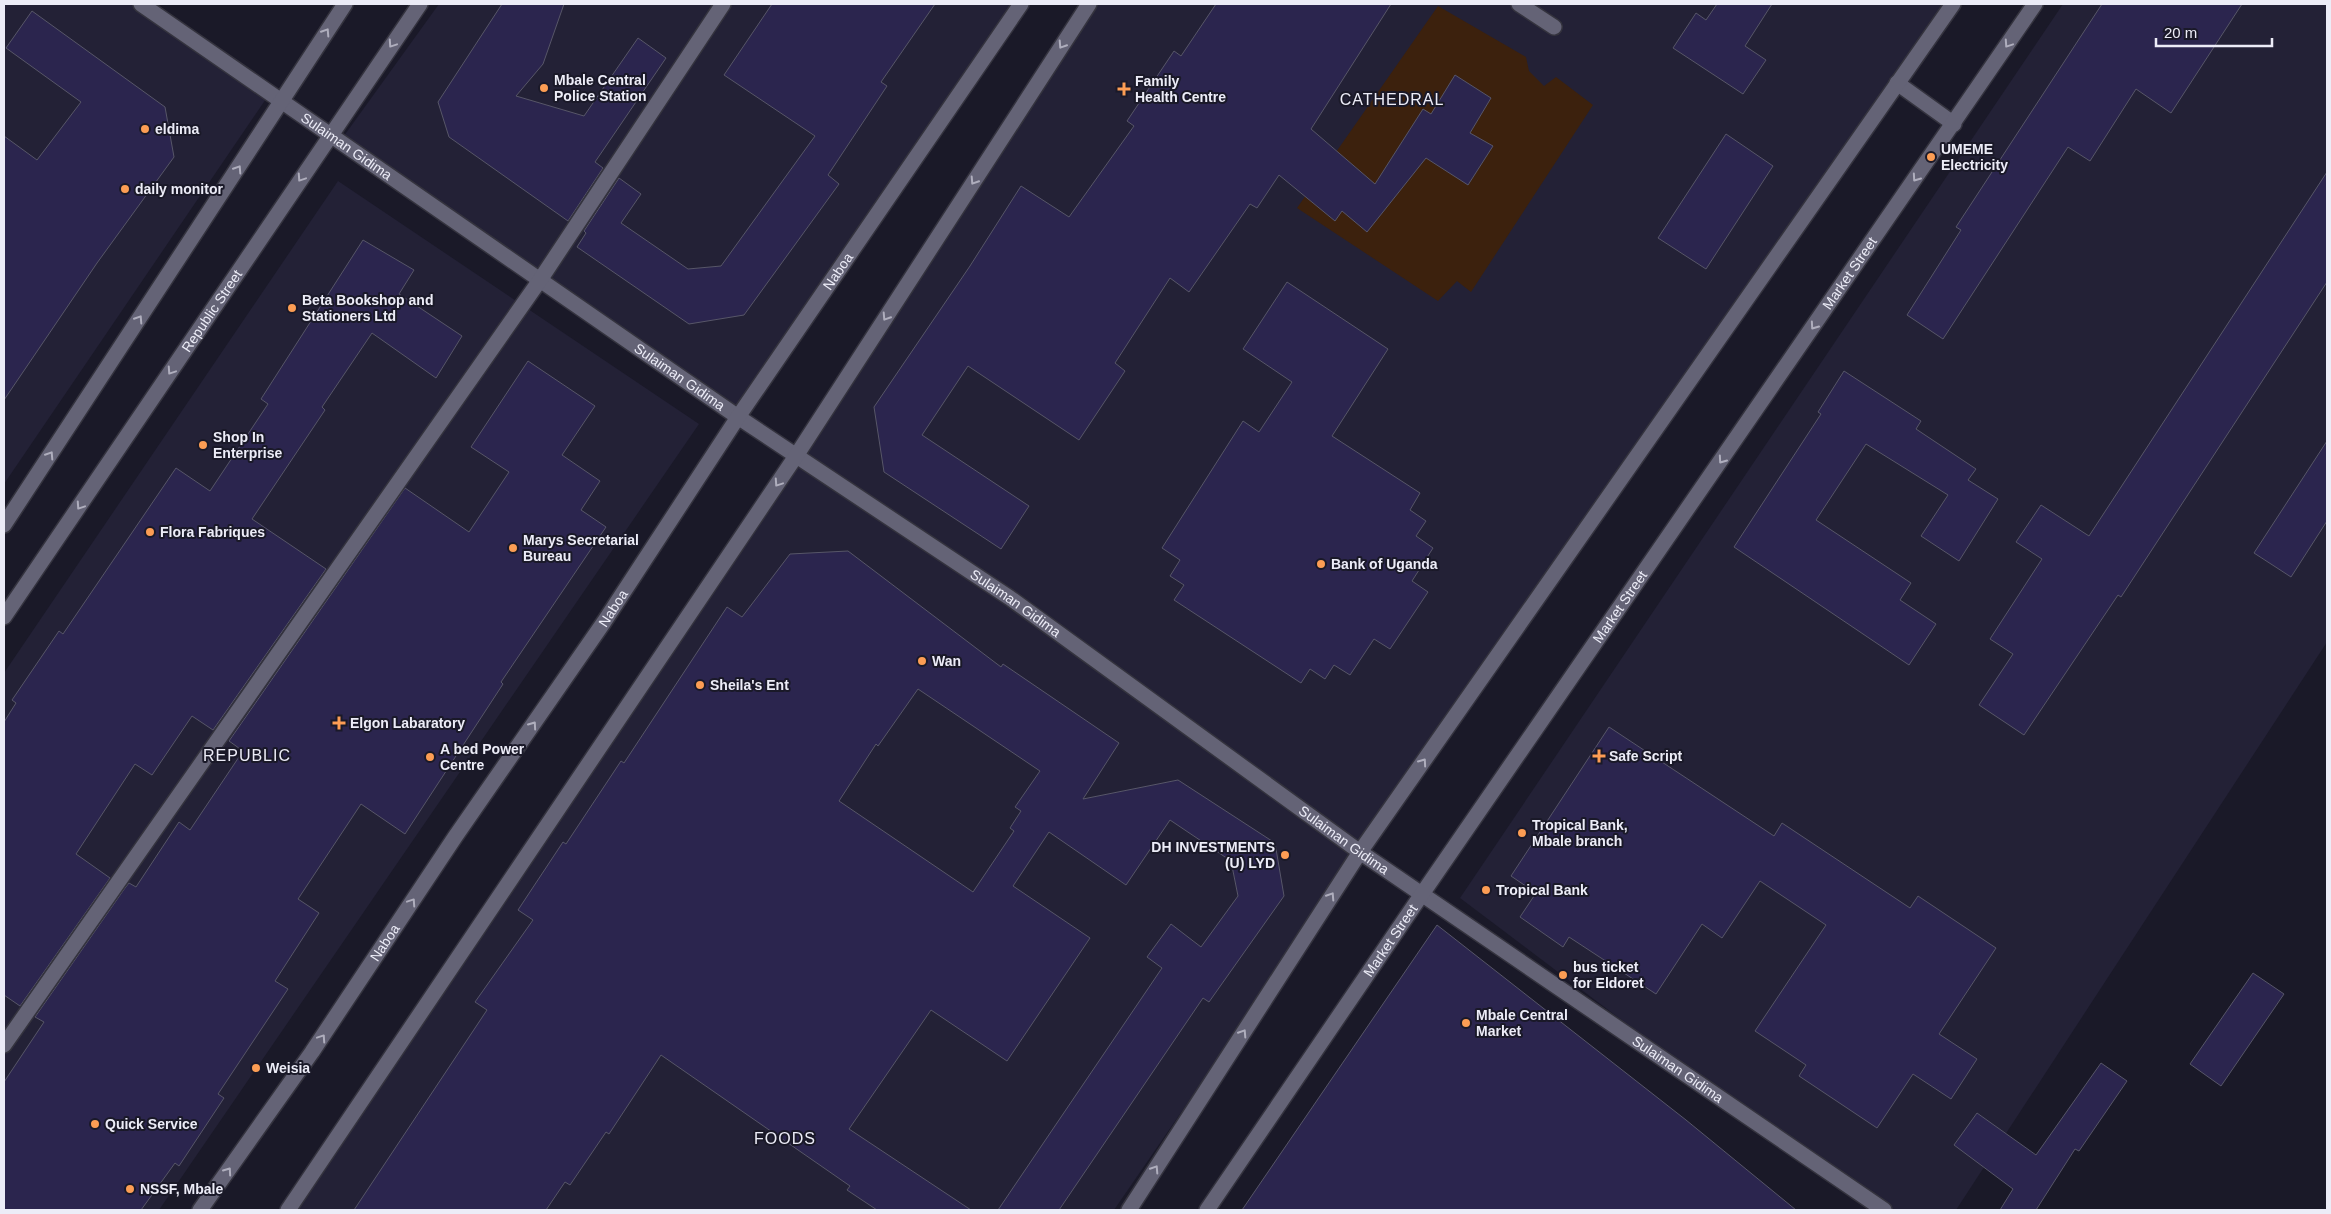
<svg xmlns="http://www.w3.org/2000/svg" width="2331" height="1214" viewBox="0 0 2331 1214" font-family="Helvetica,sans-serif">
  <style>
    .built { fill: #232136 }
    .green { fill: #3c210d }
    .building { fill: #2b254e; stroke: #575668; fill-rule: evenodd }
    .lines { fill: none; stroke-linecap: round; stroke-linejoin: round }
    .street-casing { stroke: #34333e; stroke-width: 18 }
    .secondary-casing { stroke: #34333e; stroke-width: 18 }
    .street { stroke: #646376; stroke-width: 15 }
    .secondary { stroke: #646376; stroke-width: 15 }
    .oneway { stroke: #afaebd }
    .poi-dot { fill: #fc9d54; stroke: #1a1928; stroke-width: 2 }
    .labels { text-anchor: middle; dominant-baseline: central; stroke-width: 4; stroke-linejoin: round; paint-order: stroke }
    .poi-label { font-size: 14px; font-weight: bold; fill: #ececf7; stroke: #1a1928; text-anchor: start }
    .street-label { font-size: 14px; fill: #ececf7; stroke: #1a1928 }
    .quarter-label { font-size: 16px; letter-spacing: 1px; fill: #ececf7; stroke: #1a1928 }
  </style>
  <rect width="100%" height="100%" fill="#1a1928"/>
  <g class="built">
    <path d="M 4,4 L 133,4 L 270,93 L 4,484 Z"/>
    <path d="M 439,4 L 1020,4 L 736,410 L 341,140 Z"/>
    <path d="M 1084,4 L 1956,4 L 1360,852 L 1114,1210 L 288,1210 L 797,455 Z"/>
    <path d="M 2063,4 L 2327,4 L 2327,642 L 1956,1210 L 1873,1210 L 1460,898 Z"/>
    <path d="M 338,181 L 699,424 L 159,1210 L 4,1210 L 4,673 Z"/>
  </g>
  <path class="green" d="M 1438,6 L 1526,57 L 1529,71 L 1544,86 L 1556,77 L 1593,105 L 1471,292 L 1457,281 L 1438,301 L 1297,208 Z"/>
  <g class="building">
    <path d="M 502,4 L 564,4 L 543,64 L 516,96 L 584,116 L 638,38 L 666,58 L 595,162 L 603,168 L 568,221 L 449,137 L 438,102 Z"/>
    <path d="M 772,4 L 935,4 L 881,82 L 887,86 L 828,175 L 839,184 L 744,315 L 689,324 L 577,247 L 586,233 L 584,231 L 619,178 L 641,194 L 621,223 L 688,269 L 721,266 L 815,136 L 724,75 Z"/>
    <path d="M 1216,4 L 1391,4 L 1311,129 L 1375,184 L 1423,109 L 1431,114 L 1455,75 L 1491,98 L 1470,133 L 1493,146 L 1468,185 L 1426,158 L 1367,232 L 1342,211 L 1335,221 L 1279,175 L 1257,208 L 1250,204 L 1189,292 L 1170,278 L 1115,363 L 1125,371 L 1079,440 L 968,366 L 922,435 L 1029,506 L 1001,549 L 884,472 L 874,407 L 970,266 L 1021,186 L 1069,217 L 1134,126 L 1127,121 L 1174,51 L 1181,56 Z"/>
    <path d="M 1717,4 L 1772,4 L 1745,46 L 1766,60 L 1743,94 L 1673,48 L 1696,13 L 1706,20 Z"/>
    <path d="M 2102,4 L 2242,4 L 2171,113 L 2136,89 L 2090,161 L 2068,147 L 1943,339 L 1907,315 L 1961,230 L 1956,227 Z"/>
    <path d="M 32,11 L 165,107 L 174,157 L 97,263 L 4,400 L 4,136 L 37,160 L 81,102 L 6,48 Z"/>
    <path d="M 1726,134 L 1773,166 L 1706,269 L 1658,238 Z"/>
    <path d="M 2327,172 L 2327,282 L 2121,597 L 2118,595 L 2024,735 L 1979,705 L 2013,654 L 1990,639 L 2042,559 L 2016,542 L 2041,505 L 2089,536 Z"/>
    <path d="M 363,240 L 414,270 L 399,294 L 462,336 L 436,378 L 372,333 L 322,407 L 325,410 L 252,519 L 326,569 L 213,730 L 192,716 L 152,775 L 135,764 L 76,854 L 110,878 L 20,1006 L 4,995 L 4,722 L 16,703 L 12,700 L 59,631 L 63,634 L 176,468 L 210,491 L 268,404 L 261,399 Z"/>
    <path d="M 1287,282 L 1388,349 L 1332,436 L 1420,493 L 1410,510 L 1426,521 L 1416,536 L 1433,548 L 1412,581 L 1428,592 L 1390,649 L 1374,639 L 1350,675 L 1334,665 L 1325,679 L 1310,669 L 1301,683 L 1174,600 L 1184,585 L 1170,576 L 1180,560 L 1162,548 L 1243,421 L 1259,432 L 1292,382 L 1243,349 Z"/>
    <path d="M 528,361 L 595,406 L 562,455 L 600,481 L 581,510 L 606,527 L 501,682 L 503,684 L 405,834 L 361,804 L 298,899 L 319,913 L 275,981 L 288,989 L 218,1094 L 224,1098 L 179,1166 L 175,1163 L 141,1210 L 4,1210 L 4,1082 L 44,1022 L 35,1017 L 125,888 L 129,883 L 136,887 L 179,822 L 190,830 L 243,751 L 229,741 L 405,488 L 469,532 L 509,472 L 471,447 Z"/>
    <path d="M 1844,371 L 1921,421 L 1916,429 L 1976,469 L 1968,480 L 1998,499 L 1959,561 L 1921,536 L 1948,495 L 1866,444 L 1816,520 L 1911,583 L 1900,600 L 1936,624 L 1909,665 L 1734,547 L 1821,414 L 1818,412 Z"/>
    <path d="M 2327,441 L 2327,521 L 2291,577 L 2254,553 Z"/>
    <path d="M 848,551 L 1001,667 L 1003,664 L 1119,743 L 1083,799 L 1178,780 L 1275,843 L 1284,896 L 1209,1002 L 1203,998 L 1059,1210 L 998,1210 L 1162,968 L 1147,957 L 1171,924 L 1201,947 L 1238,896 L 1231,861 L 1170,820 L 1126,885 L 1049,832 L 1013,886 L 1090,938 L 1007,1061 L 931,1010 L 849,1129 L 971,1210 L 877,1210 L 847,1190 L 850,1186 L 661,1055 L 609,1134 L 606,1132 L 570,1185 L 565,1182 L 546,1210 L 354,1210 L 487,1010 L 475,1002 L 533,920 L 518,910 L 563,842 L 566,844 L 621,761 L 624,763 L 727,607 L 742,617 L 790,554 ZM 918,689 L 1040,771 L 1015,807 L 1021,811 L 1010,828 L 1014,831 L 973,892 L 839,801 L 876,744 L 878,746 Z"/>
    <path d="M 1609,727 L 1774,836 L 1782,823 L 1910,908 L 1918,896 L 1996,948 L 1939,1034 L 1977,1059 L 1951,1099 L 1913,1074 L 1877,1128 L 1799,1076 L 1806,1065 L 1755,1031 L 1826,925 L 1760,881 L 1722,938 L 1702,924 L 1656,994 L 1569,937 L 1563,947 L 1520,917 L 1536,893 L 1511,876 Z"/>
    <path d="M 1437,925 L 1686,1120 L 1796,1210 L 1242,1210 Z"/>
    <path d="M 2253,973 L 2284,994 L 2221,1086 L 2190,1064 Z"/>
    <path d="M 2101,1063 L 2127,1081 L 2079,1151 L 2075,1149 L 2036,1210 L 2000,1210 L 2013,1189 L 1954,1145 L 1977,1113 L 2036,1155 Z"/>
  </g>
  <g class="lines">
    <defs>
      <g id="street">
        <path id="s1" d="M 141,4 L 738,417 L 1010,598 L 1360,852 L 1884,1210"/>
        <path d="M 1519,4 L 1554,27"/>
        <path d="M 1897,83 L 1954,124"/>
        <path d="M 4,1045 L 540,280 L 723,4"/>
        <path id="s2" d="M 200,1210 L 312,1052 L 455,837 L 604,622 L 738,417 L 1021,4"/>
        <path d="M 288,1210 L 796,456 L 1089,4"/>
        <path d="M 1129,1210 L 1360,852 L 1953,4"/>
        <path id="s3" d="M 1207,1210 L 1422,894 L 2035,4"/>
      </g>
      <g id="secondary">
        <path d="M 4,525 L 345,4"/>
        <path id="s4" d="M 4,617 L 420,4"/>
      </g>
    </defs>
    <use href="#street" class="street-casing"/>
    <use href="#secondary" class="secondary-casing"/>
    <use href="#street" class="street"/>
    <use href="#secondary" class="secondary"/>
  </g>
  <defs><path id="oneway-chevron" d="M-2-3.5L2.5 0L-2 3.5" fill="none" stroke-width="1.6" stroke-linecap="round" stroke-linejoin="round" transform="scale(1.25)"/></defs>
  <g class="oneway">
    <use href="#oneway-chevron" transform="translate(326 32) rotate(-57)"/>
    <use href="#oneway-chevron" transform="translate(392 44) rotate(124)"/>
    <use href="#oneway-chevron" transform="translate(2008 44) rotate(124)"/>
    <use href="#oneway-chevron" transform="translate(1062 45) rotate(123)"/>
    <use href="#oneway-chevron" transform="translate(238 169) rotate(-57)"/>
    <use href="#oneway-chevron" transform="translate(301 178) rotate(124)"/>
    <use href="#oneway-chevron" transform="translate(1916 178) rotate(125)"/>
    <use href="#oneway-chevron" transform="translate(974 181) rotate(123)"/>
    <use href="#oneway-chevron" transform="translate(886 317) rotate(123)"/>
    <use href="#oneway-chevron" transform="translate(139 319) rotate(-57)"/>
    <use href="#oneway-chevron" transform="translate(1814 326) rotate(125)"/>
    <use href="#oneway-chevron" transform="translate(171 371) rotate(124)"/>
    <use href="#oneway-chevron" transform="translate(50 455) rotate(-57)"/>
    <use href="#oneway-chevron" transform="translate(1722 460) rotate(125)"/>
    <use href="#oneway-chevron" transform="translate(778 483) rotate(124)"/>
    <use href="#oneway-chevron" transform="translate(80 506) rotate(124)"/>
    <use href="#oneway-chevron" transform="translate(533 725) rotate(-55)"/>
    <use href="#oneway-chevron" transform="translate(1423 762) rotate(-55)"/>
    <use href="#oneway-chevron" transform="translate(1331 896) rotate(-57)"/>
    <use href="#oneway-chevron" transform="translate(412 902) rotate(-56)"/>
    <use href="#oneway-chevron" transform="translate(1243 1033) rotate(-57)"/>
    <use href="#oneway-chevron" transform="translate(322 1038) rotate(-56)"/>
    <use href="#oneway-chevron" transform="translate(1155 1169) rotate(-57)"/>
    <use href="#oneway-chevron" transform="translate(228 1171) rotate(-55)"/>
  </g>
  <g class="poi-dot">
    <circle cx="544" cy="88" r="5"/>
    <path d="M1121.5 81.5h5v5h5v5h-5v5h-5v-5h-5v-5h5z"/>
    <circle cx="145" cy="129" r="5"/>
    <circle cx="1931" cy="157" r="5"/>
    <circle cx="125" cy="189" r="5"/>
    <circle cx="292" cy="308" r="5"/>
    <circle cx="203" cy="445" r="5"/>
    <circle cx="150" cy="532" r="5"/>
    <circle cx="513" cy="548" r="5"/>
    <circle cx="1321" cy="564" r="5"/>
    <circle cx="922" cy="661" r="5"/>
    <circle cx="700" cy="685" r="5"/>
    <path d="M336.5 715.5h5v5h5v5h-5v5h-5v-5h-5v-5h5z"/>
    <path d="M1596.5 748.5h5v5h5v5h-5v5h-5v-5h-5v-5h5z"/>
    <circle cx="430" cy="757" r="5"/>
    <circle cx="1522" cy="833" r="5"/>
    <circle cx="1285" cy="855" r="5"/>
    <circle cx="1486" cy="890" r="5"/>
    <circle cx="1563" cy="975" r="5"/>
    <circle cx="1466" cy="1023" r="5"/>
    <circle cx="256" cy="1068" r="5"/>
    <circle cx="95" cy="1124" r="5"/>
    <circle cx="130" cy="1189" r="5"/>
  </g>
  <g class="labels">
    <g class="poi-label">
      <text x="554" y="80">Mbale Central<tspan x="554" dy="16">Police Station</tspan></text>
      <text x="1135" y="81">Family<tspan x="1135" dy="16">Health Centre</tspan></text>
      <text x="155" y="129">eldima</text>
      <text x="1941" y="149">UMEME<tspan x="1941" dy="16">Electricity</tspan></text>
      <text x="135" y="189">daily monitor</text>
      <text x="302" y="300">Beta Bookshop and<tspan x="302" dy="16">Stationers Ltd</tspan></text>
      <text x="213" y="437">Shop In<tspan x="213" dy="16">Enterprise</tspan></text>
      <text x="160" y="532">Flora Fabriques</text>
      <text x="523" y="540">Marys Secretarial<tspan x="523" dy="16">Bureau</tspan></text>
      <text x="1331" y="564">Bank of Uganda</text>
      <text x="932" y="661">Wan</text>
      <text x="710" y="685">Sheila's Ent</text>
      <text x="350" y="723">Elgon Labaratory</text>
      <text x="440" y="749">A bed Power<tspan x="440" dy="16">Centre</tspan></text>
      <text x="1609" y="756">Safe Script</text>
      <text x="1532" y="825">Tropical Bank,<tspan x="1532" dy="16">Mbale branch</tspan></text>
      <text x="1275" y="847" text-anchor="end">DH INVESTMENTS<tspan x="1275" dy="16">(U) LYD</tspan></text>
      <text x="1496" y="890">Tropical Bank</text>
      <text x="1573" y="967">bus ticket<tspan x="1573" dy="16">for Eldoret</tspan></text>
      <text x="1476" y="1015">Mbale Central<tspan x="1476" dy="16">Market</tspan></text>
      <text x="266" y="1068">Weisia</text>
      <text x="105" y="1124">Quick Service</text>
      <text x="140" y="1189">NSSF, Mbale</text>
    </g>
    <g class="street-label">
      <text stroke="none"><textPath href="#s1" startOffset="250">Sulaiman Gidima</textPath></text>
      <text stroke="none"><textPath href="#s2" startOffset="1135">Naboa</textPath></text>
      <text stroke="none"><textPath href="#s3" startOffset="1136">Market Street</textPath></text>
      <text stroke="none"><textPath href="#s4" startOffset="370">Republic Street</textPath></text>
      <text stroke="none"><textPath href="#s1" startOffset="655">Sulaiman Gidima</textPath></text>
      <text stroke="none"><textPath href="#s1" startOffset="1060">Sulaiman Gidima</textPath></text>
      <text stroke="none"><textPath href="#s3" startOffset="731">Market Street</textPath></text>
      <text stroke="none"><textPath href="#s2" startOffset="730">Naboa</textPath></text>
      <text stroke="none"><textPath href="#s1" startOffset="1465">Sulaiman Gidima</textPath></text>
      <text stroke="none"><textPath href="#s3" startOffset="326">Market Street</textPath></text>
      <text stroke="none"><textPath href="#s2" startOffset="325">Naboa</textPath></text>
      <text stroke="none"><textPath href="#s1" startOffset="1870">Sulaiman Gidima</textPath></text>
    </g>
    <g class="quarter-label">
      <text x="1392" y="99">CATHEDRAL</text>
      <text x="247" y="755">REPUBLIC</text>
      <text x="785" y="1138">FOODS</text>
    </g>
  </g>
  <rect width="2331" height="1214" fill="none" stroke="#ececf7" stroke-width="10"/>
  <path d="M2156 38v8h116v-8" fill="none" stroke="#ececf7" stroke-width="2.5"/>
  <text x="2164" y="38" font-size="15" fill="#ececf7" stroke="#1a1928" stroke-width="4" paint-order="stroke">20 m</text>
</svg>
